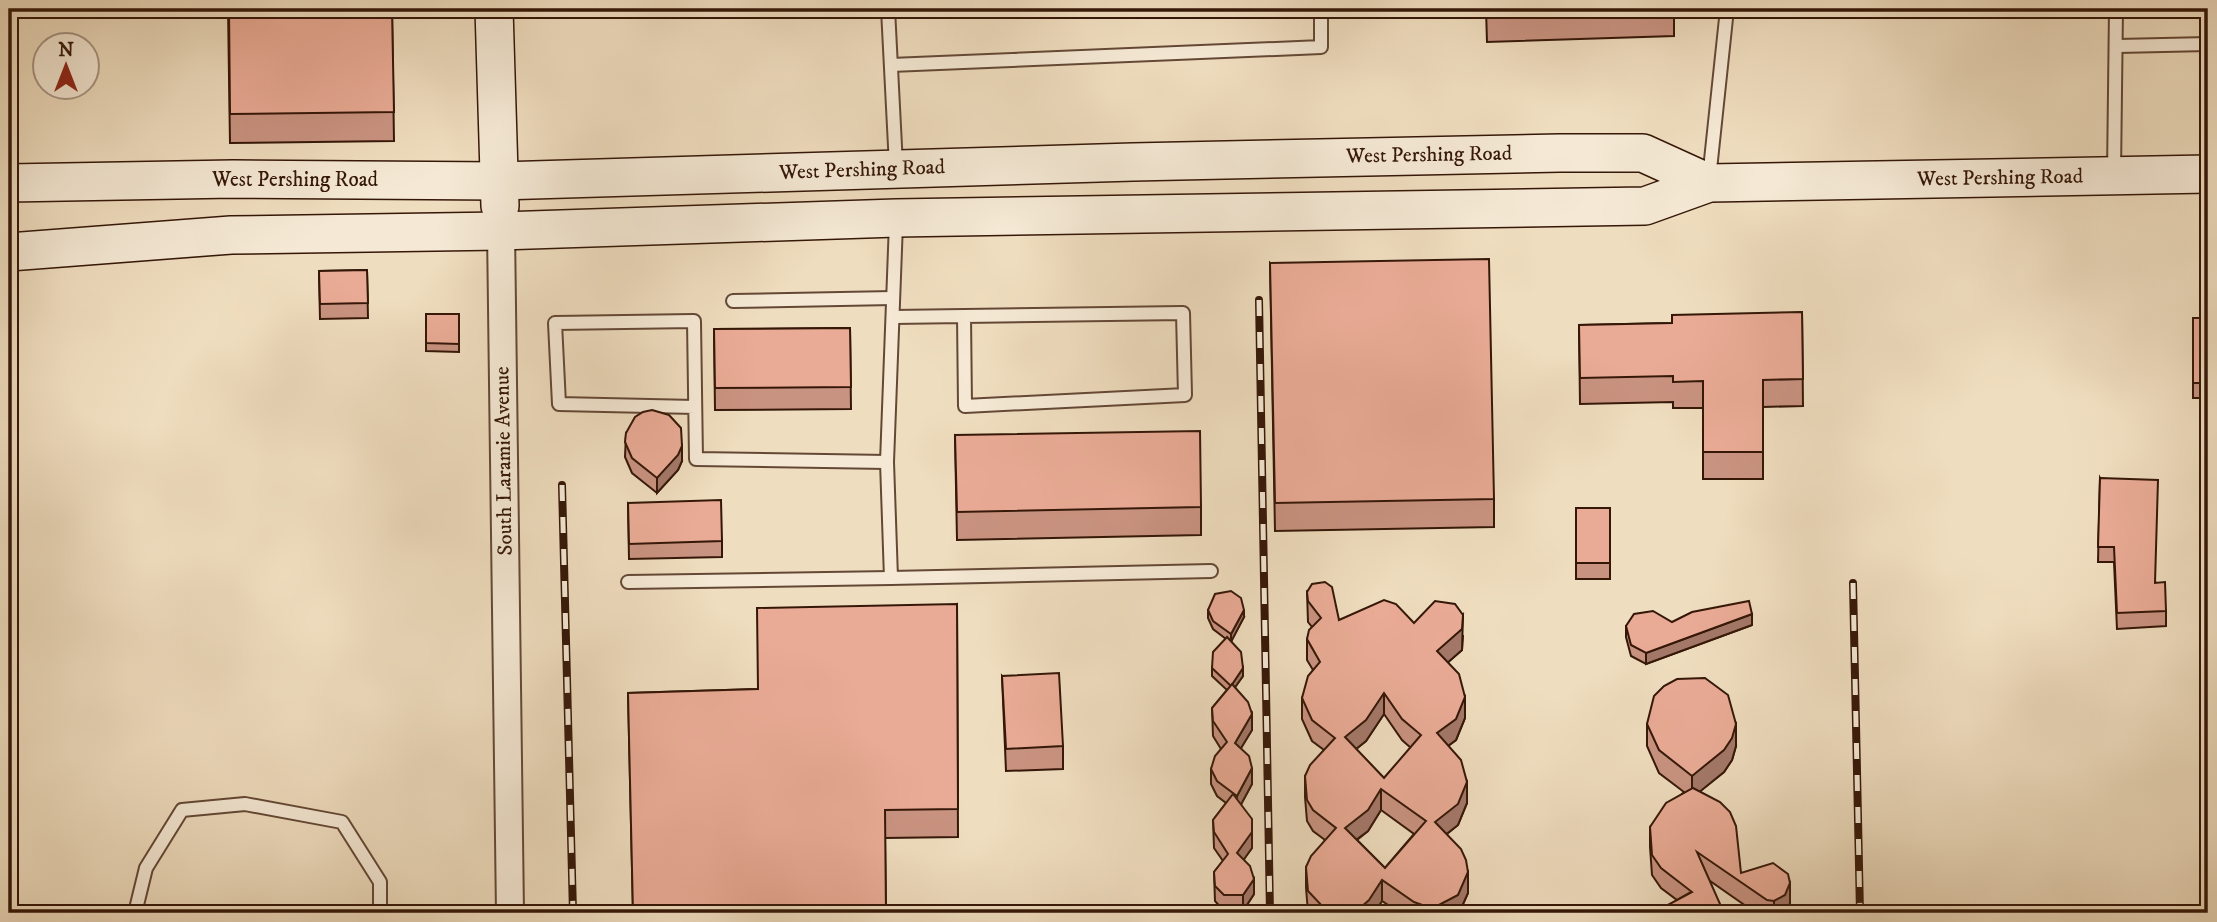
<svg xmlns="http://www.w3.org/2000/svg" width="2217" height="922" viewBox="0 0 2217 922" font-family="'IM FELL DW Pica',serif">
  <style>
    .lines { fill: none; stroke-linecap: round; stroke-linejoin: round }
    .service-casing { stroke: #644836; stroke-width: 16 }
    .minor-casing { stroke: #644836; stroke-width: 30 }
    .secondary-casing { stroke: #351708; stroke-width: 40 }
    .service { stroke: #f5e9d5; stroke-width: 12 }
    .minor { stroke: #f5e9d5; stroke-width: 26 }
    .secondary { stroke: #f5e9d5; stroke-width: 37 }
    .rail-casing { stroke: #351708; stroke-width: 8 }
    .rail { stroke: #f5e9d5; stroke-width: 5; stroke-dasharray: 16; stroke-linecap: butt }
    .wall { fill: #c99381; stroke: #351708; stroke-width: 2; fill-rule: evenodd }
    .shaded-wall { fill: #a47869; stroke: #351708; stroke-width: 2 }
    .building { fill: #eaab96; stroke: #351708; stroke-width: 2; fill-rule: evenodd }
    .labels { text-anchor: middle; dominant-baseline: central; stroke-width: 5; stroke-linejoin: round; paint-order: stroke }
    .street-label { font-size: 21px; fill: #351708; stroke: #f5e9d5 }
  </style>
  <rect width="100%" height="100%" fill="#efddbf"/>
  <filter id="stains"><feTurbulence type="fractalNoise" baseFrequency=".00286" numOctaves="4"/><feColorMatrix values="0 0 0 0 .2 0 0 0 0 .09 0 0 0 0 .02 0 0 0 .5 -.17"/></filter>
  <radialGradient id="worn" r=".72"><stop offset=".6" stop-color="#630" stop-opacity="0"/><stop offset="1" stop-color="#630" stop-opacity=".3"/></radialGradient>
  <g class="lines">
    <defs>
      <g id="service">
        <path d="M 888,9 L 896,166"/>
        <path d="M 2118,46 L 2208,44"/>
        <path d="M 891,65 L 1321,47 L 1321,9"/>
        <path d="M 2114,173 L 2116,9"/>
        <path d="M 1709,179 L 1727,9"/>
        <path d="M 733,301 L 893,298"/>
        <path d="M 893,317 L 1183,313 L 1185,395 L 965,406 L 964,316"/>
        <path d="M 695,407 L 559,404 L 555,323 L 694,321 L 696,459 L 887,462 L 896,223"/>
        <path d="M 887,462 L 891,578 L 1211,571"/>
        <path d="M 628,582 L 891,578"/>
        <path d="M 135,913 L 146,868 L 182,810 L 245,804 L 342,822 L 380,882 L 380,913"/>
      </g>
      <path id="minor" d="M 501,231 L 510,913"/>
      <g id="secondary">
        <path d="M 494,9 L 500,206"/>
        <path d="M 9,183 L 233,179 L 499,181 L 1133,162 L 1560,153 L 1643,153 L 1709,183"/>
        <path d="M 9,252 L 231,235 L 501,231 L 896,218 L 1645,206 L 1709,183 L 2208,174"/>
      </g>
    </defs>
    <use href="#service" class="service-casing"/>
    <use href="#minor" class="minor-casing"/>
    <use href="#secondary" class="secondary-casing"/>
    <use href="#service" class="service"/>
    <use href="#minor" class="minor"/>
    <use href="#secondary" class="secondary"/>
    <defs>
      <g id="rail">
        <path d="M 1259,300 L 1270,913"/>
        <path d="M 562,485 L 573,913"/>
        <path d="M 1853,583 L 1860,913"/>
      </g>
    </defs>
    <use href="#rail" class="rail-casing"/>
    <use href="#rail" class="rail"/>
  </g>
  <g class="wall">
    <path d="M 228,9 L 392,9 L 394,141 L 230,143 Z"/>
    <path d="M 1140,9 L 1281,9 L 1281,12 L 1140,16 Z"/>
    <path d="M 1486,9 L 1674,9 L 1674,36 L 1487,42 Z"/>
    <path d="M 1270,263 L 1494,499 L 1494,527 L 1275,531 Z"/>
    <path d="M 367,270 L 368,318 L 320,319 L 319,271 Z"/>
    <path d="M 1802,312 L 1803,406 L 1763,407 L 1763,479 L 1703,479 L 1703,408 L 1673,408 L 1673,402 L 1580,404 L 1579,325 L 1672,323 Z"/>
    <path d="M 426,314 L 459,314 L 459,352 L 426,351 Z"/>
    <rect x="2193" y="318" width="15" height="80"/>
    <path d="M 850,328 L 851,409 L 715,410 L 714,329 Z"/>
    <path d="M 626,433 L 682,461 L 678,470 L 657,493 L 632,473 L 625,457 Z"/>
    <path d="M 955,435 L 1201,507 L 1201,535 L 957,540 Z"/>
    <path d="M 2100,478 L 2156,583 L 2166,611 L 2166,626 L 2117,629 L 2114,562 L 2098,562 Z"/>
    <path d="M 628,503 L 722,541 L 722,557 L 629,559 Z"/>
    <rect x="1576" y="508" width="34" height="71"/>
    <path d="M 1307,592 L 1339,620 L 1414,623 L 1463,636 L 1462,650 L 1448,662 L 1465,718 L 1456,740 L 1448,746 L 1467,803 L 1458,825 L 1447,834 L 1468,893 L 1459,913 L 1400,913 L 1382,901 L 1374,913 L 1310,913 L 1308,912 L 1306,888 L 1306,867 L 1325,840 L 1313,831 L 1307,821 L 1305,797 L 1305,776 L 1324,750 L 1312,741 L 1302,719 L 1302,698 L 1313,670 L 1307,660 L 1307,639 L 1312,627 L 1308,622 ZM 1384,714 L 1402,740 L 1411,748 L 1384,778 L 1356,749 L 1366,741 ZM 1381,810 L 1414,834 L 1385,868 L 1357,840 L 1368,831 Z"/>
    <path d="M 957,604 L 958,837 L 885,838 L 886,913 L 633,913 L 628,693 L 758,689 Z"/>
    <path d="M 1208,610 L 1244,617 L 1231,641 L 1243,676 L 1235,687 L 1252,730 L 1241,748 L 1252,784 L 1241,804 L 1252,834 L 1252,848 L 1244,859 L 1254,894 L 1243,911 L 1224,911 L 1215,901 L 1214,872 L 1223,861 L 1214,848 L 1213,820 L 1226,803 L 1217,796 L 1211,784 L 1211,769 L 1221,749 L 1213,736 L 1212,708 L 1227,690 L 1212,676 L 1212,668 L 1226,639 L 1213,629 L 1208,618 Z"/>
    <path d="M 1672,622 L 1752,625 L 1646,664 L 1631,656 L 1626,637 L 1626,626 Z"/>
    <path d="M 1002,676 L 1063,746 L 1063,769 L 1006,771 Z"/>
    <path d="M 1647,724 L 1736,746 L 1732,760 L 1724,772 L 1700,791 L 1741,873 L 1790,903 L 1786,913 L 1756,913 L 1710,881 L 1677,900 L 1661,888 L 1652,875 L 1650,847 L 1650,827 L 1684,792 L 1659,773 L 1647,746 Z"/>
  </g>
  <g class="shaded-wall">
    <path d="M 682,446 L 682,461 L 678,470 L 657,493 L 657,478 Z"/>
    <path d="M 1244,610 L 1244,617 L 1231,642 L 1231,634 Z"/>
    <path d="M 1752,614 L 1752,625 L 1646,664 L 1646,653 Z"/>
    <path d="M 1463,615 L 1462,650 L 1437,672 L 1437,651 Z"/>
    <path d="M 1243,668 L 1243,676 L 1231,693 L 1231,686 Z"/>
    <path d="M 1384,693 L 1384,714 L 1366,741 L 1345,758 L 1345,737 Z"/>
    <path d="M 1465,697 L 1465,718 L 1456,740 L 1437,754 L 1437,733 Z"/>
    <path d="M 1252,714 L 1252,730 L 1235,758 L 1235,743 Z"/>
    <path d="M 1736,724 L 1736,746 L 1732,760 L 1724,772 L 1692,798 L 1692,776 Z"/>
    <path d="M 1252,768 L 1252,784 L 1237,812 L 1237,796 Z"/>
    <path d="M 1467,782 L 1467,803 L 1458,825 L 1435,843 L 1435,822 Z"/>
    <path d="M 1381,789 L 1381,810 L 1368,831 L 1345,848 L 1345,828 Z"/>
    <path d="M 1252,819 L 1252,848 L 1237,869 L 1237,853 Z"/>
    <path d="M 1468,872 L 1468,893 L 1459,913 L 1437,913 L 1437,906 Z"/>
    <path d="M 1254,879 L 1254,894 L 1243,911 L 1243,895 Z"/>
    <path d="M 1382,880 L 1382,901 L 1374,913 L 1360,913 L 1360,908 Z"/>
    <path d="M 1790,883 L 1790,903 L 1786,913 L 1774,913 L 1774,901 Z"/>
  </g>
  <g class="building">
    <path d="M 229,9 L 392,9 L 394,112 L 230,114 Z"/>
    <path d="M 1487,9 L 1657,9 L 1487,14 Z"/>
    <path d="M 1489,259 L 1494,499 L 1275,503 L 1270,263 Z"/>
    <path d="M 367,270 L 368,303 L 320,304 L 319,271 Z"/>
    <path d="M 1802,312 L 1803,379 L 1763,380 L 1763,452 L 1703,452 L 1703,381 L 1673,382 L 1673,376 L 1580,378 L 1579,325 L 1672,323 L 1672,315 Z"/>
    <path d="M 426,314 L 459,314 L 459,344 L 426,343 Z"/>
    <rect x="2193" y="318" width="15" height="65"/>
    <path d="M 850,328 L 851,387 L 715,388 L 714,329 Z"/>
    <path d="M 652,410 L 669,415 L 681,428 L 682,446 L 678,455 L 657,478 L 632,458 L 625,442 L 626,433 L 635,417 L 643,412 Z"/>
    <path d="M 1200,431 L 1201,507 L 957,512 L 955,435 Z"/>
    <path d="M 2100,478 L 2158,480 L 2155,583 L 2165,582 L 2166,611 L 2117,613 L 2114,547 L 2098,547 Z"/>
    <path d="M 721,500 L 722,541 L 629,544 L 628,503 Z"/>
    <rect x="1576" y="508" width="34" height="55"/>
    <path d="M 1325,582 L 1332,587 L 1339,620 L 1384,600 L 1396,604 L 1414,623 L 1435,601 L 1455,604 L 1463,615 L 1462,629 L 1437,651 L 1459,674 L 1465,697 L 1456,719 L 1437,733 L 1461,760 L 1467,782 L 1458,804 L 1435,822 L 1461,849 L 1466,860 L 1468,872 L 1458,895 L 1437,906 L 1425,906 L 1414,902 L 1382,880 L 1369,900 L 1360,908 L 1336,912 L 1324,908 L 1308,891 L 1306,867 L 1311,856 L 1336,828 L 1313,810 L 1307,800 L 1305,776 L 1310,765 L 1335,738 L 1312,720 L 1302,698 L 1308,676 L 1320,662 L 1307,639 L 1309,630 L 1321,618 L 1308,601 L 1307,592 L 1312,584 ZM 1384,693 L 1402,719 L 1421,735 L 1384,778 L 1345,737 L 1366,720 ZM 1381,789 L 1426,821 L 1385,868 L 1345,828 L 1368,810 Z"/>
    <path d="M 1231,591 L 1241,598 L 1244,610 L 1231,634 L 1213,621 L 1208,610 L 1215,594 Z"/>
    <path d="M 1749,601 L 1752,614 L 1646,653 L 1631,645 L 1626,626 L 1634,614 L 1653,611 L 1672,622 L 1692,612 Z"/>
    <path d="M 957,604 L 958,809 L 885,810 L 886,913 L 633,913 L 628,693 L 758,689 L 757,608 Z"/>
    <path d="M 1227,637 L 1241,652 L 1243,668 L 1231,686 L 1212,668 L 1213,652 Z"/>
    <path d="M 1059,673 L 1063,746 L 1006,749 L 1002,676 Z"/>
    <path d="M 1705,678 L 1728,695 L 1736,724 L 1732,738 L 1724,750 L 1692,776 L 1659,750 L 1647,724 L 1654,696 L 1664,686 L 1677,679 Z"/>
    <path d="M 1232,684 L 1248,702 L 1252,714 L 1235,743 L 1249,756 L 1252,768 L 1237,796 L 1217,781 L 1211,769 L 1215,756 L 1227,742 L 1213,721 L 1212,708 Z"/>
    <path d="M 1693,788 L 1720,802 L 1730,812 L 1736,826 L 1741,873 L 1773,863 L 1788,874 L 1790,883 L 1785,895 L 1774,901 L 1767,900 L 1697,852 L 1724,913 L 1657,913 L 1662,908 L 1692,892 L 1661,868 L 1652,855 L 1650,827 L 1666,803 Z"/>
    <path d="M 1233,794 L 1252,819 L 1252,832 L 1237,853 L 1250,866 L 1254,879 L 1243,895 L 1224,895 L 1215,886 L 1214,872 L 1228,854 L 1214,832 L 1213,820 Z"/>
  </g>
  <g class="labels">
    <g class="street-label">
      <text transform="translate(1429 155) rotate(-1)">West Pershing Road</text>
      <text transform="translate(862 170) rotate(-2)">West Pershing Road</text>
      <text transform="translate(2000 178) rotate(-1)">West Pershing Road</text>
      <text x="295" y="180">West Pershing Road</text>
      <text transform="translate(504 461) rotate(-91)">South Laramie Avenue</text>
    </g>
  </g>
  <rect width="2217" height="922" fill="none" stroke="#efddbf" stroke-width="35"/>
  <rect x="10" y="10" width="2196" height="901" fill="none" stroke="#351708" stroke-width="3.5"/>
  <rect x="18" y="18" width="2182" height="887" fill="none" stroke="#351708" stroke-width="2"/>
  <g transform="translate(66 66)"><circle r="33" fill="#f5e9d5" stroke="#a89583" stroke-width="2"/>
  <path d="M0-5L12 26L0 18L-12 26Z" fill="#8f2418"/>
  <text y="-10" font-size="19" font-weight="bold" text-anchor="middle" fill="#351708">N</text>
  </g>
  <rect width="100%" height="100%" filter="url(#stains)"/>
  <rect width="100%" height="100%" fill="url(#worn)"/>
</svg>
